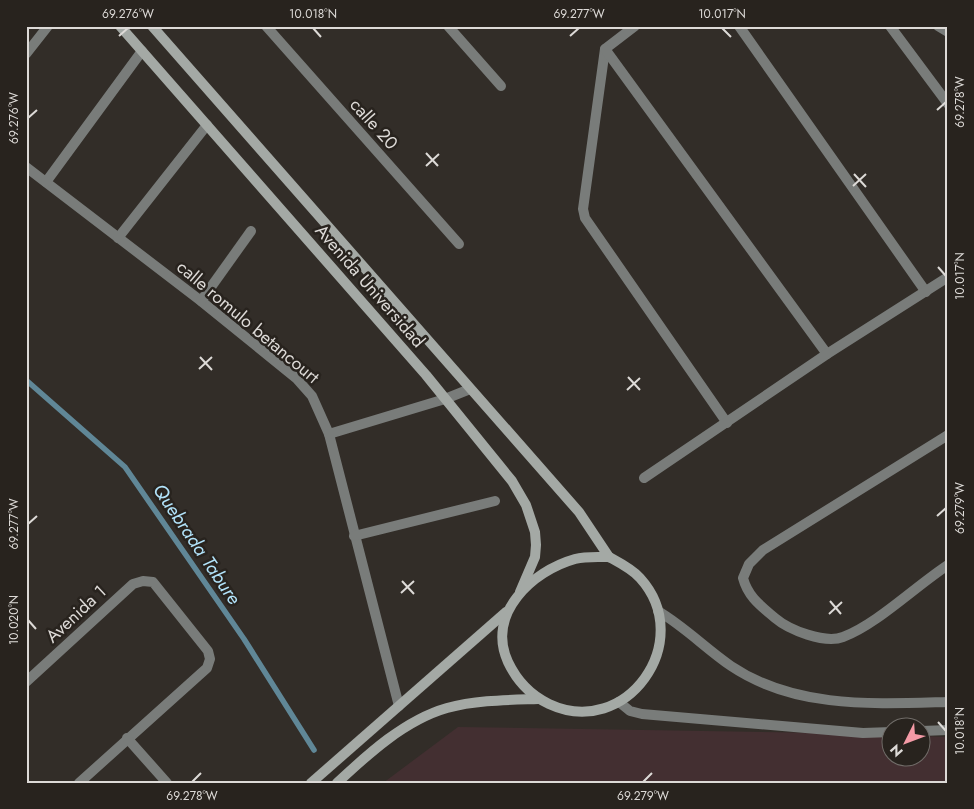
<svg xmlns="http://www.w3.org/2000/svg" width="974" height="809" viewBox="0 0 974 809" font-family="Jost,sans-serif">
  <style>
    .education { fill: #432f31 }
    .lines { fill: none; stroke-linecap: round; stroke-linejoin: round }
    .stream { stroke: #608797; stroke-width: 5.5 }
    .street { stroke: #797c7a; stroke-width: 10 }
    .secondary { stroke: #a4a9a5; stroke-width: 10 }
    .ticks { fill: none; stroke: #dddad7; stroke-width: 2 }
    .labels { text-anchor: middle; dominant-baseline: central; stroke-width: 5; stroke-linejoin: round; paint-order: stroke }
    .street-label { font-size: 18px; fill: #dddad7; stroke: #28231e }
    .water-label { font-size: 19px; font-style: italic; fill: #b2e3fa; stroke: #28231e }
    .neatline { fill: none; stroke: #dddad7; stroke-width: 2 }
    .ticks-label { font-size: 12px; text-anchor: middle; fill: #dddad7 }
  </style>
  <rect width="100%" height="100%" fill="#322d28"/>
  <path class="education" d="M 458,727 L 891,734 L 892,756 L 922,756 L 922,736 L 948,737 L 948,783 L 383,783 Z"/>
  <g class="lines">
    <path class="stream" d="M 26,380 L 125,467 L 244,639 L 314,750"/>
    <g class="street">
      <path d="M 266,26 L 459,244"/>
      <path d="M 448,26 L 501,86"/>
      <path d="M 635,26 L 605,49 L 583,209 L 585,218 L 727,423"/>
      <path d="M 739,26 L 926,292"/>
      <path d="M 890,26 L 948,104"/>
      <path d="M 938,26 L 948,32"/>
      <path d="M 605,49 L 827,354"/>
      <path d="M 26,54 L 48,26"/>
      <path d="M 26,167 L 201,301 L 296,378 L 312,396 L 329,434 L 399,706"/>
      <path d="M 46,182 L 142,51"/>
      <path d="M 118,238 L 207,125"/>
      <path d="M 201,301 L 251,231"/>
      <path d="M 329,434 L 445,399 L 470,389"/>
      <path d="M 948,435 L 763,550 L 749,564 L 743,578 C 748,597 761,606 775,618 C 789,630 825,644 843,637 C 876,625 917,585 948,565"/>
      <path d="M 644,478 L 827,354 L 948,277"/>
      <path d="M 354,536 L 495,501"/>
      <path d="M 658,611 C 685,627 705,648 731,666 C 795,709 874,704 948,702"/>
      <path d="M 26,682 L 133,584 L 143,581 L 153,582 L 208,651 L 210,659 L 207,668 L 79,783"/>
      <path d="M 619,702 L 630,711 L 642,714 L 863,733 L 892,732"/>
      <path d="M 922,731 L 948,730"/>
      <path d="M 127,738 L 167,783"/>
    </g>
    <g class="secondary">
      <path d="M 120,26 L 426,375 L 512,481 L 526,505 L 535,532 L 536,545 L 535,557 L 520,592"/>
      <path d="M 152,26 L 579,512 L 609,557"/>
      <path d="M 609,557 C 620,563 632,569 640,578 C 697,641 626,740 549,704 C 530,695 517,681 508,662 C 486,614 532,571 575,559 C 586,556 598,557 609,557 Z"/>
      <path d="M 311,783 L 506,612"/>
      <path d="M 337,783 C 368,754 405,720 447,708 C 476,700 508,700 538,699"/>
    </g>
  </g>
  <path class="ticks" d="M 313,28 L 321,37M 722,28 L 731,37M 119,36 L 128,28M 570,36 L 579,28M 937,110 L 946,102M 28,118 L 37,110M 426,153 L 438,166M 426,166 L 439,154M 854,174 L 866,187M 853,186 L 866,174M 938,267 L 946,276M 200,357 L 212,370M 199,369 L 212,357M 628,377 L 640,390M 627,390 L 640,378M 937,516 L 946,508M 28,524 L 37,516M 402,581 L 414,594M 401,593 L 414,581M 830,601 L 841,614M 829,614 L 842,602M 28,620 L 36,629M 938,722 L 946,731M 192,782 L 201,773M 643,782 L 652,773"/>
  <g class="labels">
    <g class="street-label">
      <text transform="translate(374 124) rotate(48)">calle 20</text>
      <text transform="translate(370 286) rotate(49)">Avenida Universidad</text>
      <text transform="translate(248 322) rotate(40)">calle romulo betancourt</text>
      <text transform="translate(76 614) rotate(-43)">Avenida 1</text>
    </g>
    <g class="water-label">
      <text transform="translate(197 544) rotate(56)">Quebrada Tabure</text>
    </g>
  </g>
  <rect width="974" height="809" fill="none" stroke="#28231e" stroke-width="55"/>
  <g transform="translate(906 742) rotate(228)"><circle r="24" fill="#28231e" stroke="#706c68"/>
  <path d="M0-4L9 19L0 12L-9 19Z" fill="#f49aa6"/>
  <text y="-8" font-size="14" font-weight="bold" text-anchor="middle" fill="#dddad7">N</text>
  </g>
  <rect x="28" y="28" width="918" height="754" class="neatline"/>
  <g class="ticks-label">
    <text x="128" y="18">69.276°W</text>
    <text x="313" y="18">10.018°N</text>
    <text x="579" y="18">69.277°W</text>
    <text x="722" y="18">10.017°N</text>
    <text transform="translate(960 102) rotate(-90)" y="4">69.278°W</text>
    <text transform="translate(14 118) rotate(-90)" y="4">69.276°W</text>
    <text transform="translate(960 276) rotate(-90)" y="4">10.017°N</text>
    <text transform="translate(960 508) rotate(-90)" y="4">69.279°W</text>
    <text transform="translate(14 524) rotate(-90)" y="4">69.277°W</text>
    <text transform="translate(14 620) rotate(-90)" y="4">10.020°N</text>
    <text transform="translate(960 731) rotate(-90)" y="4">10.018°N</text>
    <text x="192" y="800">69.278°W</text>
    <text x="643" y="800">69.279°W</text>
  </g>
</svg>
